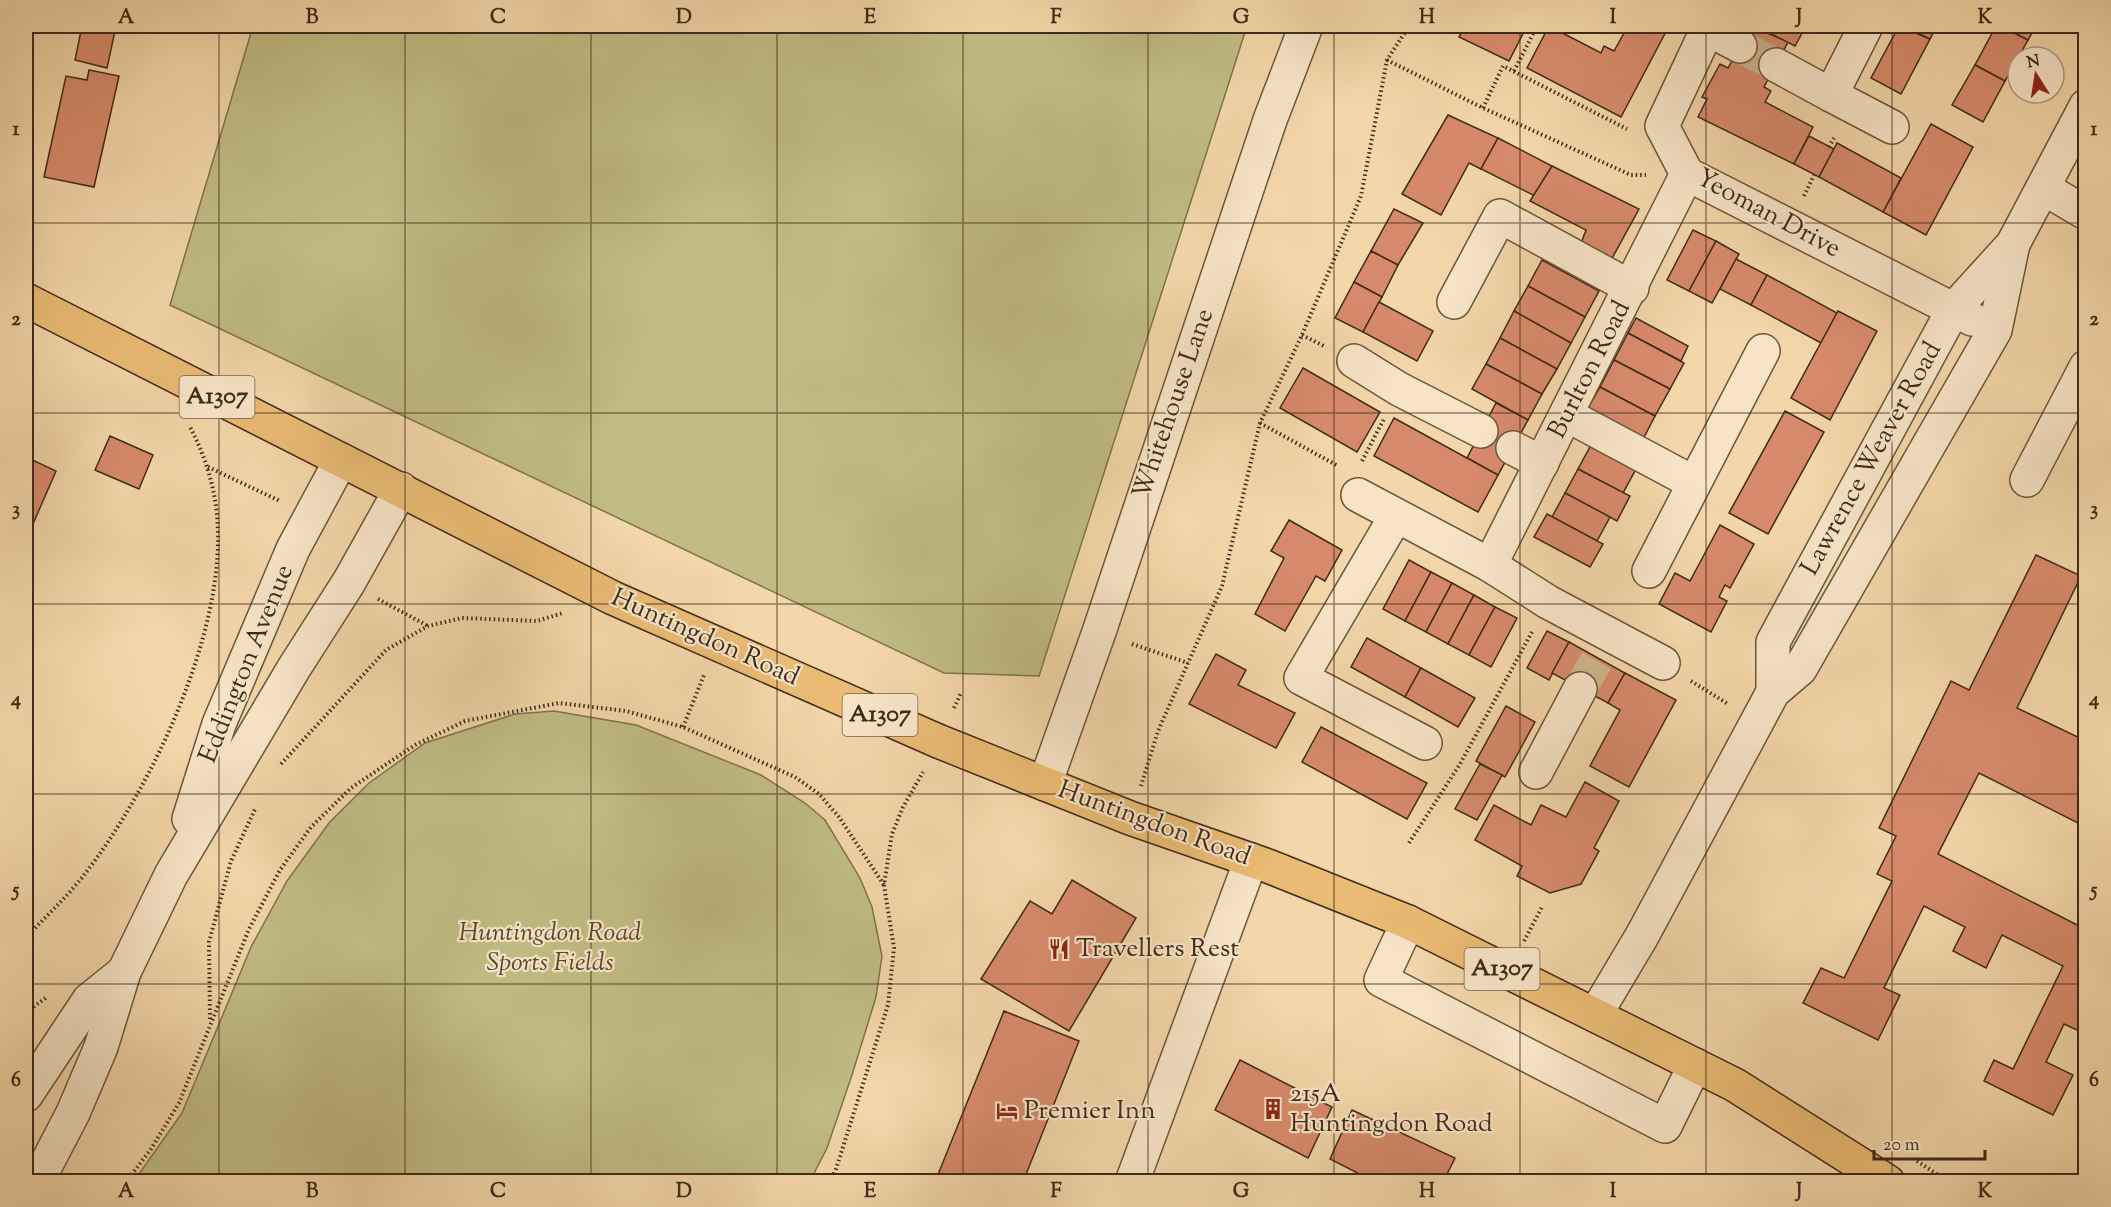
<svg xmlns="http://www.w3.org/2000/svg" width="2111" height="1207" viewBox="0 0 2111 1207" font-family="'Sorts Mill Goudy',serif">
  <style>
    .green { fill: #c0bc84; stroke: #80734e; stroke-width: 1.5 }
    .building { fill: #d78a6b; stroke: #402a18; stroke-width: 1.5 }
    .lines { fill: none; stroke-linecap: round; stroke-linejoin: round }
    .minor-tunnel { stroke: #cfb48c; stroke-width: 33; stroke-dasharray: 33 16; stroke-linecap: butt }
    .minor-casing { stroke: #6d553c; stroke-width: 36 }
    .major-casing { stroke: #402a18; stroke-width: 36 }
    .path { stroke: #402a18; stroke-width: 4; stroke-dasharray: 1.5 3; stroke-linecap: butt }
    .minor { stroke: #f7e4c7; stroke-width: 33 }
    .major { stroke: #eabb74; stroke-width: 33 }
    .grid { fill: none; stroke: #402a18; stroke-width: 1.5; stroke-opacity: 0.55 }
    .labels { text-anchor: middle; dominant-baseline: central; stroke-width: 4.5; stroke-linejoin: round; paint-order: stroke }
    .shield { fill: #f7e4c7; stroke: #77624c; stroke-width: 1.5 }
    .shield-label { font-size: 24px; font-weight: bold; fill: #402a18 }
    .street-label { font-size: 26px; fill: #402a18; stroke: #f7e4c7 }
    .park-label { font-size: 26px; font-style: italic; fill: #5a472e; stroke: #f7e4c7 }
    .poi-label { font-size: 26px; fill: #402a18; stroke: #f7e4c7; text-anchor: start }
    .neatline { fill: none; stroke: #402a18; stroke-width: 2 }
    .grid-label { font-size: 20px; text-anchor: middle; font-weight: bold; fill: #402a18 }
  </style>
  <rect width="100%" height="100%" fill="#f3d6a9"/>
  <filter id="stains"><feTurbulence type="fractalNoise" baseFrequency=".00333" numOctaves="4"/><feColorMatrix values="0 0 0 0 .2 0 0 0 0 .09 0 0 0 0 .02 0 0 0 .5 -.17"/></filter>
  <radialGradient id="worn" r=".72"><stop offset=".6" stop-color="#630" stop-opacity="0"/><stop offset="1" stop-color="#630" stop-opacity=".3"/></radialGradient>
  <g class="green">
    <path d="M 253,26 L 1247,26 L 1039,676 L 944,673 L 170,305 Z"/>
    <path d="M 554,711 L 636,725 L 761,775 L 805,803 L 825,820 L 860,878 L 872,907 L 882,956 L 876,997 L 852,1075 L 827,1148 L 810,1181 L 134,1181 L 182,1113 L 251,947 L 287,881 L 329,823 L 369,783 L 425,743 L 515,714 Z"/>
  </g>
  <g class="building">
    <path d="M 82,26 L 116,26 L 107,68 L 75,60 Z"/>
    <path d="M 1465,26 L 1527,26 L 1509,61 L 1459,37 Z"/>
    <path d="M 1549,26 L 1601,53 L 1604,46 L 1614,51 L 1628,26 L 1669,26 L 1621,117 L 1527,68 Z"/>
    <path d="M 1751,26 L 1788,42 L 1764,87 L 1771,91 L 1765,102 L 1813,127 L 1794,164 L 1698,117 L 1707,99 L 1702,97 L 1720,64 L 1728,68 Z"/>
    <path d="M 1756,26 L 1806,26 L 1795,46 Z"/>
    <path d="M 1899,26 L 1930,39 L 1901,94 L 1871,78 Z"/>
    <path d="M 1903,26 L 1937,26 L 1930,39 Z"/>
    <path d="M 1996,26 L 2001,26 L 2028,40 L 2005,81 L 1975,65 Z"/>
    <path d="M 2001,26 L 2036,26 L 2028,40 Z"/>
    <path d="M 1975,65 L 2005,81 L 1983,122 L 1952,105 Z"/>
    <path d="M 89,70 L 119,76 L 94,187 L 44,177 L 66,76 L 87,80 Z"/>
    <path d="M 1448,115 L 1498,138 L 1481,169 L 1469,163 L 1441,215 L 1402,194 Z"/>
    <path d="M 1931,124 L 1973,147 L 1926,235 L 1883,212 Z"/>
    <path d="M 1809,136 L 1834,149 L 1819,177 L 1794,164 Z"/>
    <path d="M 1498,138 L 1552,166 L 1535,196 L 1481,169 Z"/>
    <path d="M 1837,143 L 1901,178 L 1883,212 L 1819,177 Z"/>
    <path d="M 1552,166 L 1639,209 L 1610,262 L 1580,246 L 1586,230 L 1530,201 Z"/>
    <path d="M 1394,209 L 1423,223 L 1398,265 L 1371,251 Z"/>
    <path d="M 1693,230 L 1716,241 L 1689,291 L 1667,280 Z"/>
    <path d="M 1716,241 L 1739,254 L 1712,303 L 1689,291 Z"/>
    <path d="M 1371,251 L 1398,265 L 1382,297 L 1354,282 Z"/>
    <path d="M 1736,259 L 1767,275 L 1751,305 L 1720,289 Z"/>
    <path d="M 1542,260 L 1599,291 L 1585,317 L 1528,286 Z"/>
    <path d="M 1767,275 L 1837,313 L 1821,343 L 1751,305 Z"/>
    <path d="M 1354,282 L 1382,297 L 1363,332 L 1335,318 Z"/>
    <path d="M 1528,286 L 1585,317 L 1571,343 L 1514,311 Z"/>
    <path d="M 1379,302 L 1433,331 L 1417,361 L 1363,332 Z"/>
    <path d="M 1514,311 L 1571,343 L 1557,369 L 1500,338 Z"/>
    <path d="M 1838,311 L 1877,331 L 1830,420 L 1791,398 Z"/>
    <path d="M 1636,318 L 1688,346 L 1681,361 L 1628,333 Z"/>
    <path d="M 1628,333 L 1684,363 L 1670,389 L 1614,360 Z"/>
    <path d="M 1500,338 L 1557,369 L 1542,394 L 1486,364 Z"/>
    <path d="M 1614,360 L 1670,389 L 1655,416 L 1600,387 Z"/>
    <path d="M 1486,364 L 1542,394 L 1528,420 L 1472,389 Z"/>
    <path d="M 1303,368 L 1380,412 L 1357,452 L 1280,408 Z"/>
    <path d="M 1600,387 L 1655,416 L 1641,443 L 1585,413 Z"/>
    <path d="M 1496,403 L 1528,420 L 1498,475 L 1467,458 Z"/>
    <path d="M 1785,411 L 1824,432 L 1768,534 L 1729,513 Z"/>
    <path d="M 1394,418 L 1498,475 L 1478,512 L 1374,456 Z"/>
    <path d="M 110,436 L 153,455 L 139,489 L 95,470 Z"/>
    <path d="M 1591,445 L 1636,469 L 1623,493 L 1578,469 Z"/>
    <path d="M 26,457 L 56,471 L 26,540 Z"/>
    <path d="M 1578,469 L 1630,496 L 1617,521 L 1565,493 Z"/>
    <path d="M 1565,493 L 1610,517 L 1597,541 L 1552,517 Z"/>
    <path d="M 1547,514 L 1603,544 L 1590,567 L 1534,537 Z"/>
    <path d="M 1289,520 L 1342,550 L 1325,581 L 1316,576 L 1285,631 L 1255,614 L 1284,558 L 1271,551 Z"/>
    <path d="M 1720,525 L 1754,544 L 1730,588 L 1725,585 L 1719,597 L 1727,601 L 1711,632 L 1659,604 L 1675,573 L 1690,581 Z"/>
    <path d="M 2036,555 L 2081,576 L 2017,708 L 2086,741 L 2086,827 L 1979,773 L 1938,854 L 2085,929 L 2086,927 L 2086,1034 L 2064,1024 L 2046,1062 L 2073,1075 L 2053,1115 L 1984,1081 L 1994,1060 L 2013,1069 L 2063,966 L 2002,935 L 1986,968 L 1953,951 L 1965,927 L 1924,906 L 1884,988 L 1900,995 L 1878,1040 L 1803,1003 L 1821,968 L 1844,978 L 1892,881 L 1877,874 L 1896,836 L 1879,828 L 1951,681 L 1969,690 Z"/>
    <path d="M 1409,560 L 1431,572 L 1405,621 L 1383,609 Z"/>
    <path d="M 1431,572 L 1452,583 L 1426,632 L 1405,621 Z"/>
    <path d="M 1452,583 L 1474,595 L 1448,644 L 1426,632 Z"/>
    <path d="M 1474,595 L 1495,607 L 1469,655 L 1448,644 Z"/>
    <path d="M 1495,607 L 1517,618 L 1491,667 L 1469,655 Z"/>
    <path d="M 1547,631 L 1569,642 L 1549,680 L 1527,668 Z"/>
    <path d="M 1367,638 L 1421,668 L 1405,697 L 1351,667 Z"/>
    <path d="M 1569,642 L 1625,673 L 1608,703 L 1552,673 Z"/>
    <path d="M 1216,654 L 1246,670 L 1238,685 L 1295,713 L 1276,748 L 1189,704 Z"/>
    <path d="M 1421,668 L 1475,698 L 1458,727 L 1405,697 Z"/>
    <path d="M 1625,673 L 1676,700 L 1629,787 L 1590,766 L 1620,710 L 1608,703 Z"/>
    <path d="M 1506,706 L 1535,722 L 1505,777 L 1476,761 Z"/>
    <path d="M 1321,727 L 1427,783 L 1407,819 L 1302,762 Z"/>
    <path d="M 1480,764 L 1502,775 L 1477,820 L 1455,809 Z"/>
    <path d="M 1585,782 L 1619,801 L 1594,848 L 1599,851 L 1581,884 L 1550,893 L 1517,876 L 1522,866 L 1475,840 L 1494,805 L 1531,825 L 1541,805 L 1566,817 Z"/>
    <path d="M 1072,880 L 1136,918 L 1069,1031 L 981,979 L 1030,901 L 1052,914 Z"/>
    <path d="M 1004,1011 L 1079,1041 L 1023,1182 L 935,1182 Z"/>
    <path d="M 1240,1060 L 1332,1107 L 1308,1158 L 1215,1110 Z"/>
    <path d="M 1352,1110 L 1455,1158 L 1443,1182 L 1375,1182 L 1330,1159 Z"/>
  </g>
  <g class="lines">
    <g class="minor-tunnel">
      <path d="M 1740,46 L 1776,65"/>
      <path d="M 1580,689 L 1598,658"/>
    </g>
    <defs>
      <g id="minor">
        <path d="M 1702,26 L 1740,46"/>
        <path d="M 1709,26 L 1662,126 L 1687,174 L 1972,319"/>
        <path d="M 1776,65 L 1831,95 L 1866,26"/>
        <path d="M 1831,95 L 1892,127"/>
        <path d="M 2043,188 L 2086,213"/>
        <path d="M 1454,302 L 1500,216 L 1632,288"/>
        <path d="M 1354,361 L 1399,389 L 1481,431"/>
        <path d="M 1567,415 L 1694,483"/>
        <path d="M 1513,448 L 1542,463"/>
        <path d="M 2027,480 L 2086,367"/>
        <path d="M 1358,495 L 1490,565 L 1548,602 L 1663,663"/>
        <path d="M 1396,516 L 1301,678 L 1425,743"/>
        <path d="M 1490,565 L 1687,174"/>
        <path d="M 1649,571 L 1763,351"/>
        <path d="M 1773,692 L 1773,642 L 1953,310 L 2013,244 L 2086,106"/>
        <path d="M 1536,772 L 1580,689"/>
        <path d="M 1045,784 L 1099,632 L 1270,120 L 1306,26"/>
        <path d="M 189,819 L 219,724 L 293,549 L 341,460"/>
        <path d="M 1408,922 L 1381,980 L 1665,1126 L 1695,1065"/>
        <path d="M 1595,1015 L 1642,936 L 1773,692 L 1800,669 L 1995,330 L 2013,244"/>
        <path d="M 26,1095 L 89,1000 L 124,972"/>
        <path d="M 37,1182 L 73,1113 L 101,1047 L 124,972 L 171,875 L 294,668 L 349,582 L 401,489"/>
        <path d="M 1132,1182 L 1251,860"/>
      </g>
      <path id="major" d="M 26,300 L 613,598 L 938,741 L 1130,818 L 1268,866 L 1408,922 L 1735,1085 L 1888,1182"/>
    </defs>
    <use href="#minor" class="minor-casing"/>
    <use href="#major" class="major-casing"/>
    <g class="path">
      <path d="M 1387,60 L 1483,108 L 1631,175 L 1646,175"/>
      <path d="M 1514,71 L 1537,26"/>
      <path d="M 1483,108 L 1503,66 L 1627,129"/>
      <path d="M 1829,147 L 1834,138"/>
      <path d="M 1804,196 L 1814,175"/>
      <path d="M 1302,335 L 1324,346"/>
      <path d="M 1260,423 L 1338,466"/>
      <path d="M 1362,461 L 1384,419"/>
      <path d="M 208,467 L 280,501"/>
      <path d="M 378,599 L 428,626"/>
      <path d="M 1132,644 L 1188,663"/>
      <path d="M 1691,681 L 1728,704"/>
      <path d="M 954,708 L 961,693"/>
      <path d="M 683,727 L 704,675"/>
      <path d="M 281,764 L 386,650 L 428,626 L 462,618 L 537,621 L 563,613"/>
      <path d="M 1141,786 L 1158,731 L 1222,586 L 1260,423 L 1302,335 L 1361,196 L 1387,60 L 1409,26"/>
      <path d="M 1409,843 L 1460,764 L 1532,632"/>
      <path d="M 26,938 C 45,917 67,897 84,875 C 152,788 228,628 217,515 C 214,484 204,453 189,425"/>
      <path d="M 1524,941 L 1542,907"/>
      <path d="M 26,1012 L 47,997"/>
      <path d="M 210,1019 L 209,942 L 231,861 L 256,807"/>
      <path d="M 1917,1161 L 1949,1182"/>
      <path d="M 126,1182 L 151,1149 L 179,1103 L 249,929 L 280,870 L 311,827 L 351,788 L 415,745 L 465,721 L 559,703 L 626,711 L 683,727 L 795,777 L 819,794 L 839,817 L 884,885"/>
      <path d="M 830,1182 L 836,1169 L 888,1005 L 894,948 L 884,885 L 892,834 L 903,807 L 923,772"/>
    </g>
    <use href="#minor" class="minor"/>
    <use href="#major" class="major"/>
  </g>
  <path class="grid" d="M 219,26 L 219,1182M 405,26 L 405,1182M 591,26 L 591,1182M 777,26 L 777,1182M 963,26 L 963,1182M 1148,26 L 1148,1182M 1334,26 L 1334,1182M 1520,26 L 1520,1182M 1706,26 L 1706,1182M 1892,26 L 1892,1182M 26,223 L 2086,223M 26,413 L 2086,413M 26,604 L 2086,604M 26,794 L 2086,794M 26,984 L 2086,984"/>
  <defs>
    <symbol id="restaurant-bare" viewBox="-9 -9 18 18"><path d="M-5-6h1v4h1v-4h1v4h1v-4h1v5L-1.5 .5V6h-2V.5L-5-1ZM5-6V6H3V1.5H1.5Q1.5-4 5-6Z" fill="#8f2418" stroke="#f7e4c7" stroke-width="2.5" paint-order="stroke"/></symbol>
    <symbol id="building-bare" viewBox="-9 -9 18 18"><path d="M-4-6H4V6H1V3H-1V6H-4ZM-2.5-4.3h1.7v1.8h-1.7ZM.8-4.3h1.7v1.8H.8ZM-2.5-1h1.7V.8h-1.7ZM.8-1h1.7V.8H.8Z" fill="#8f2418" stroke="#f7e4c7" stroke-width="2.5" paint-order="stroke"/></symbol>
    <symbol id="hotel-bare" viewBox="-9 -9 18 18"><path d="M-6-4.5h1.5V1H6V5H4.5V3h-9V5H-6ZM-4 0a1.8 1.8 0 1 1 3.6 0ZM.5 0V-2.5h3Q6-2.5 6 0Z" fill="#8f2418" stroke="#f7e4c7" stroke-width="2.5" paint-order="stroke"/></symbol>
  </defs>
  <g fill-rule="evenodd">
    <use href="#restaurant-bare" x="1044" y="934" width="30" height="30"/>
    <use href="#building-bare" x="1258" y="1094" width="30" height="30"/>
    <use href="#hotel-bare" x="992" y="1096" width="30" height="30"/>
  </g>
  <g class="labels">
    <g class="shield">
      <rect x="179.5" y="376" width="75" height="42" rx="4.5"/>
      <rect x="842.5" y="694" width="75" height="42" rx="4.5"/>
      <rect x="1464.5" y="948" width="75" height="42" rx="4.5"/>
    </g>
    <g class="shield-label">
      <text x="217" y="397">A1307</text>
      <text x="880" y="715">A1307</text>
      <text x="1502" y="969">A1307</text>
    </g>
    <g class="street-label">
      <text transform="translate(1768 214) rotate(28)">Yeoman Drive</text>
      <text transform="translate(1590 370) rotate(-63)">Burlton Road</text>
      <text transform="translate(1174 404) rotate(-71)">Whitehouse Lane</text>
      <text transform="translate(1872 459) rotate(-61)">Lawrence Weaver Road</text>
      <text transform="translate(705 638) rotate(24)">Huntingdon Road</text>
      <text transform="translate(247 664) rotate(-68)">Eddington Avenue</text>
      <text transform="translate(1154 824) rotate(20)">Huntingdon Road</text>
    </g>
    <g class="park-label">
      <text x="550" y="933">Huntingdon Road<tspan x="550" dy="30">Sports Fields</tspan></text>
    </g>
    <g class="poi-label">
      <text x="1076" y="949">Travellers Rest</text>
      <text x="1290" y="1094">215A<tspan x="1290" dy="30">Huntingdon Road</tspan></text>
      <text x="1024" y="1111">Premier Inn</text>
    </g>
  </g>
  <rect width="2111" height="1207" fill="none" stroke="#f3d6a9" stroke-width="66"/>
  <g transform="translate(2036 75) rotate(348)"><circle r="28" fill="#f7e4c7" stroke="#ae9a81" stroke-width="1.5"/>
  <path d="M0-4.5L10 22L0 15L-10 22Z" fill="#8f2418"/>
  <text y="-9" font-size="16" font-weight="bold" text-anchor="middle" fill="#402a18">N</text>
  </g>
  <path d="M1874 1150v9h111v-9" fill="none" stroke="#402a18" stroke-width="3"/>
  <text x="1883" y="1150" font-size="18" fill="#402a18" stroke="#f7e4c7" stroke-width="4.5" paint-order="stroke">20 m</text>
  <rect x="33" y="33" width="2045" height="1141" class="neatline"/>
  <g class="grid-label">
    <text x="126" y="23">A</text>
    <text x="312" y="23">B</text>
    <text x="498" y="23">C</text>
    <text x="684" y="23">D</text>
    <text x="870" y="23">E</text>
    <text x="1056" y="23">F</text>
    <text x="1241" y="23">G</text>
    <text x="1427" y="23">H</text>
    <text x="1613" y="23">I</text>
    <text x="1799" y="23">J</text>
    <text x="1985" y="23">K</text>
    <text x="16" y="135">1</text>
    <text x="2094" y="135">1</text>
    <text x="16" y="325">2</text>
    <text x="2094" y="325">2</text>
    <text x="16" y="515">3</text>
    <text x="2094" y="515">3</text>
    <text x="16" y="705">4</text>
    <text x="2094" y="705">4</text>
    <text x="16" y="896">5</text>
    <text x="2094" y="896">5</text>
    <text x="16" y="1086">6</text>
    <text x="2094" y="1086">6</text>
    <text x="126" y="1197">A</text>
    <text x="312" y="1197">B</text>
    <text x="498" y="1197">C</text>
    <text x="684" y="1197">D</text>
    <text x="870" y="1197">E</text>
    <text x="1056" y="1197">F</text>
    <text x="1241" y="1197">G</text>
    <text x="1427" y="1197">H</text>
    <text x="1613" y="1197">I</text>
    <text x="1799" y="1197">J</text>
    <text x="1985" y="1197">K</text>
  </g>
  <rect width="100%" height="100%" filter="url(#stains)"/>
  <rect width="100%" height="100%" fill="url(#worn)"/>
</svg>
